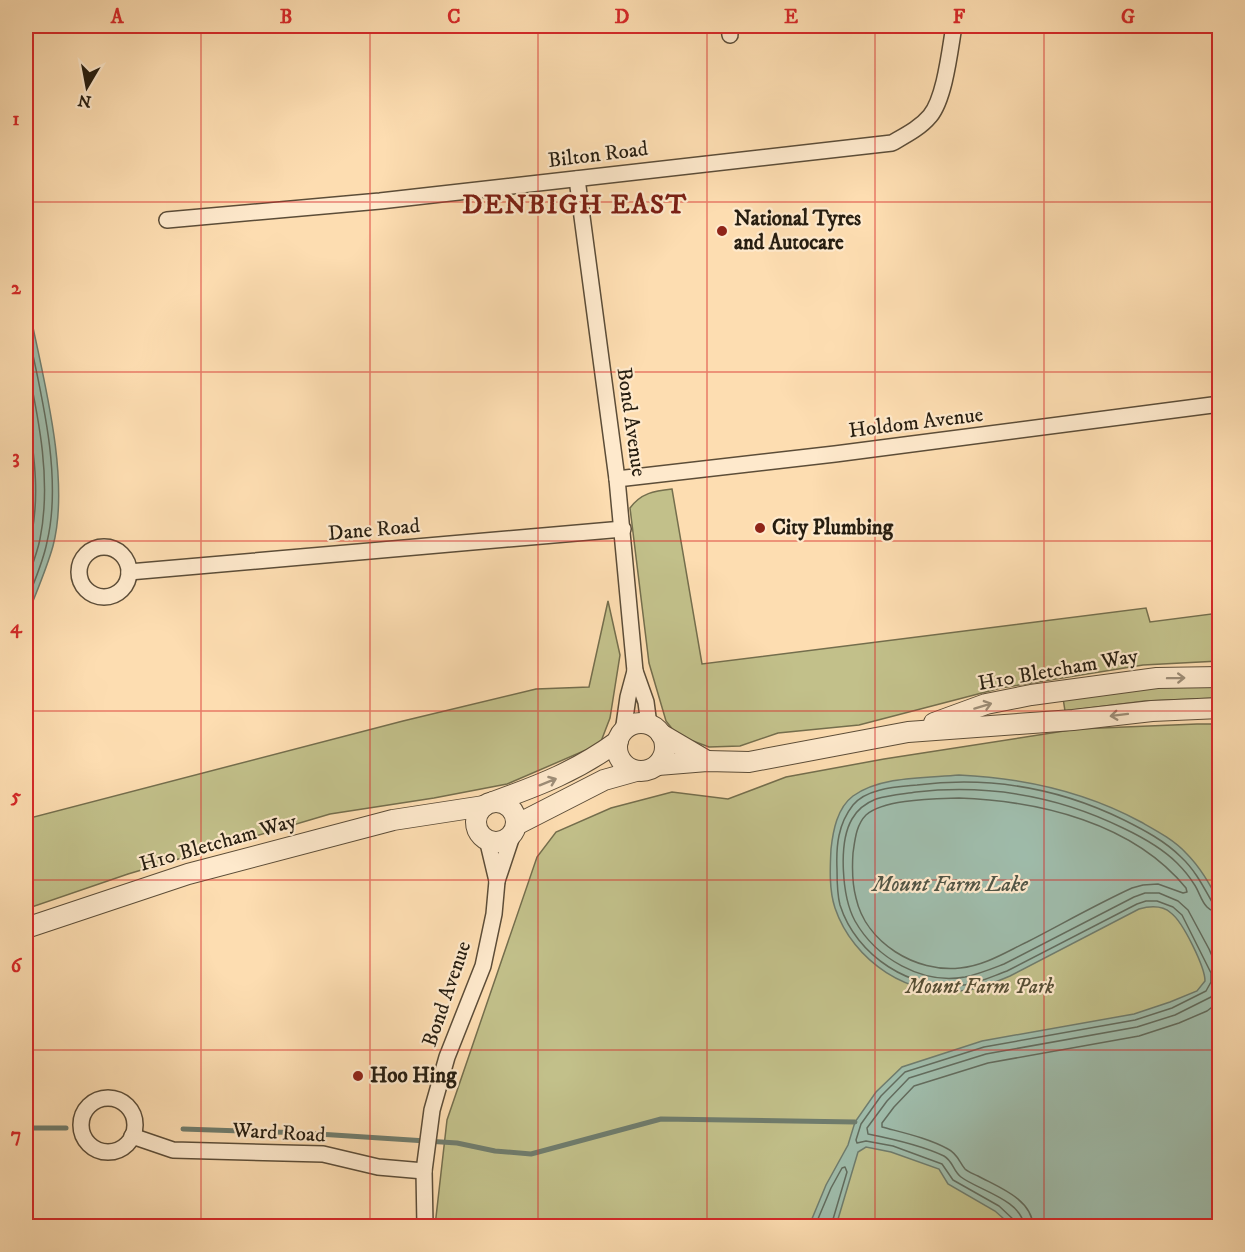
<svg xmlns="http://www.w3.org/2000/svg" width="1245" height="1252" viewBox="0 0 1245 1252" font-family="'IM FELL DW Pica',serif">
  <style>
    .green { fill: #c2c08a; stroke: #746e4d; stroke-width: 1.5 }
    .water { fill: #9fbcab; stroke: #6f7c6d; stroke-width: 1.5 }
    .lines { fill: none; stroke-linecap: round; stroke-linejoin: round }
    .shore { stroke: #626c5e; stroke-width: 1.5 }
    .stream { stroke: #6f7c6d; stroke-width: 5 }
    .minor-casing { stroke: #5c4d38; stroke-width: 18 }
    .tertiary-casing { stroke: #5c4d38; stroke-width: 22 }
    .minor { stroke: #fee9cc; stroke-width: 15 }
    .tertiary { stroke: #fee9cc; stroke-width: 20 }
    .oneway { stroke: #9d8d77 }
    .grid { fill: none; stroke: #d62828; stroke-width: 1.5; stroke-opacity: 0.55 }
    .poi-dot { fill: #8f2418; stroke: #fee9cc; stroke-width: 2 }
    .labels { text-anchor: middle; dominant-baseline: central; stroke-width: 4.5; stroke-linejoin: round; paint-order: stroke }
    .street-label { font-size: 21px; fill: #261d10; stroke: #fee9cc }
    .poi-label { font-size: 21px; font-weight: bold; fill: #261d10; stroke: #fee9cc; text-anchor: start }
    .park-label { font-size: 21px; font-style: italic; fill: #554e35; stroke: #fee9cc }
    .water-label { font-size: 22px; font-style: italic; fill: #505546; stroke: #fee9cc }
    .district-label { font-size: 27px; font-weight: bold; letter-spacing: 1.5px; fill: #7a1f14; stroke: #fee9cc }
    .neatline { fill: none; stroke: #d62828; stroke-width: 2 }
    .grid-label { font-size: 20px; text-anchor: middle; font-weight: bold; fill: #d62828 }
  </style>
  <rect width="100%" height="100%" fill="#fdddb1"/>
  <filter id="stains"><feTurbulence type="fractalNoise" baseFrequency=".00333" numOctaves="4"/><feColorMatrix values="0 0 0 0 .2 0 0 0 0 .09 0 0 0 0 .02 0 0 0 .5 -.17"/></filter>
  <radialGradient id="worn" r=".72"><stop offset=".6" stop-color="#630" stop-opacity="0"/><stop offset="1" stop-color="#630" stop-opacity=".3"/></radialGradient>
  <g class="green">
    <path d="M 672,489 L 702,664 L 1146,608 L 1150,622 L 1219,613 L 1219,661 L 1143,665 L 1001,688 L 859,725 L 778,733 L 740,746 L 709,747 L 677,735 L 666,721 L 649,663 L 630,508 C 641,493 654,491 672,489 Z"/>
    <path d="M 608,601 L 620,655 L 610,718 L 600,744 L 507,784 L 434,798 L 330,814 L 128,874 L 26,909 L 26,819 L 403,721 L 536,689 L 589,687 Z"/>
    <path d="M 1170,685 L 1219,685 L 1219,698 L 1145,701 L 1065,711 L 1063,698 Z"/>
    <path d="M 1197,724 L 1219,724 L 1219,1226 L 435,1226 L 447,1120 L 537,857 L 556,832 L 611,808 L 672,792 L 728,799 L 786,777 L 884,759 L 1077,729 Z"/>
  </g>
  <g class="water">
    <path d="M 26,304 L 28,304 C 42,373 71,478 53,546 C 46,571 35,595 26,619 Z"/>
    <path d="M 959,775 C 1023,778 1084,791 1141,822 C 1157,831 1174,840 1186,853 C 1201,868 1210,885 1220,903 L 1219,1226 L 1012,1226 L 995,1211 L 948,1184 L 939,1169 L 891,1152 L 866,1147 L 858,1152 L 836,1226 L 809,1226 L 826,1185 L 848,1145 L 855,1122 L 876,1092 L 902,1067 L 982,1041 L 1134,1014 L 1170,1002 L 1197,991 L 1205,981 C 1205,967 1183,922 1171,913 C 1162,905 1150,906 1139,909 L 1010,976 C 996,982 982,988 967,990 C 910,1000 853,961 835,908 C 829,890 830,868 831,849 C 833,831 837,808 853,796 C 881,776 925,778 959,775 Z"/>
  </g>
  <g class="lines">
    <g class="shore">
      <path d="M 26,323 C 40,389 63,475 47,542 C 43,563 33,584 26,603"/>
      <path d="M 26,358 C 38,416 52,479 40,539 C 37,554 31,568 26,583"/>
      <path d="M 26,401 C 34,451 43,506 26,555"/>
      <path d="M 959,798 C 1040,801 1133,823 1186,888 L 1187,892 L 1183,893 L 1158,884 L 1143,885 L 1132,888 C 1097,904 1062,924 1027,942 C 1006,952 984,966 960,968 C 916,973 866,943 856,898 C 852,883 852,868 853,853 C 855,840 856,825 866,815 C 884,799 935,799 959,798 Z"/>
      <path d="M 815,1226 L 831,1188 L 842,1168 L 845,1167 L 847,1172 L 831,1226"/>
      <path d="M 1016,1226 L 1014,1220 L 999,1206 L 953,1180 L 942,1164 L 893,1146 L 866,1141 L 857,1143 L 856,1140 L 861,1124 L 881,1096 L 905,1072 L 984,1047 L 1135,1020 L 1172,1008 L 1206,991 L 1211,982 L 1211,973 L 1182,915 L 1173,907 L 1157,901 L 1146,901 L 1137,904 L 1007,971 C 993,976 979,983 964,985 C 912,992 856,956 840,905 C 837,894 837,881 837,869 C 836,846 838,824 853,805 C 867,788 897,787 917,785 C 989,776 1059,788 1124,820 C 1144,830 1165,841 1181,857 C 1195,870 1203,886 1212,902 L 1220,904"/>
      <path d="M 1024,1226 C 1022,1200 978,1190 961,1177 C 953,1171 953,1161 944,1156 C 921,1145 893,1139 868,1134 L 867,1128 L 887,1101 L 909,1078 L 986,1054 L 1137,1027 L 1175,1015 L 1211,997 L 1218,986 L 1219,972 L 1209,949 L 1188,910 L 1178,901 L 1159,893 L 1145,893 L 1134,897 L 1004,964 C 991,969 979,974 965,977 C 922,985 876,958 855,921 C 842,897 838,843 852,819 C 857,810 866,803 876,799 C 889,795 903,794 916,792 C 989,784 1058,796 1123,828 C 1142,837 1162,848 1177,863 C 1183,869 1189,876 1194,884 C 1199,891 1201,901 1207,907 C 1211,911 1215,912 1220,912"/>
      <path d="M 1033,1226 C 1032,1199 998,1187 978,1176 C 974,1174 968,1172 965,1169 C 959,1162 958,1154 948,1149 C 928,1138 904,1133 882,1127 L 882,1123 L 894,1107 L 914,1086 L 988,1063 L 1139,1036 L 1179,1023 L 1207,1011 L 1220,1001"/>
    </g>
    <g class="stream">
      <path d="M 26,1128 L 66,1128"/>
      <path d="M 183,1129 L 303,1133 L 457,1143 L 495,1151 L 531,1154 L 661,1119 L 855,1122"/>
    </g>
    <defs>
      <g id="minor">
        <path d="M 729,26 L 730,35"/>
        <path d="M 577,179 L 617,479 L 635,671"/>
        <path d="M 167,220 L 380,201 L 892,143 C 906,135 920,128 930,116 C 945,98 950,49 954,26"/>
        <path d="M 617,479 L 835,454 L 1220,404"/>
        <circle cx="104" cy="572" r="25"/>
        <path d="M 129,572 L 623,529"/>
        <path d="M 623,732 L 628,697 L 635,671 L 646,702 L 649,725"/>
        <path d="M 487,839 L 497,881"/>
        <circle cx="108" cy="1125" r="27"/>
        <path d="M 132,1136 L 173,1150 L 323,1154 L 378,1167 L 424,1171"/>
        <path d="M 425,1226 L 424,1171 L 432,1110 L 447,1057 L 483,966 L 494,914 L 497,881 L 513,833"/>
      </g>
      <g id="tertiary">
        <path d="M 934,723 L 986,704 L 1031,695 L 1157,678 L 1220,677"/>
        <circle cx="641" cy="747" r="24"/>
        <path d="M 661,734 L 707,761"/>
        <path d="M 658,765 L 707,761 L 749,762 L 908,732 L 1073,720 L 1152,711 L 1220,708"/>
        <path d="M 493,802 C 540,785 577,771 618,741"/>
        <circle cx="496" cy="822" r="20"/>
        <path d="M 516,825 L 604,780 L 636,771"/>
        <path d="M 26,928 L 188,874 L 393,820 L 484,806"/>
      </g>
    </defs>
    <use href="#minor" class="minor-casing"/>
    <use href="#tertiary" class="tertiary-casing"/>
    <use href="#minor" class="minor"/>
    <use href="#tertiary" class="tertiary"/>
  </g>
  <defs><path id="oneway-shaft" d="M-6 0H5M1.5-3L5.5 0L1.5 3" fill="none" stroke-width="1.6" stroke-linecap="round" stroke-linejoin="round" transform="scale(1.5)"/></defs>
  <g class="oneway">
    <use href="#oneway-shaft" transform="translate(1176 678) rotate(-1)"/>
    <use href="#oneway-shaft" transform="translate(983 706) rotate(-17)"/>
    <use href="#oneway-shaft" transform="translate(1119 715) rotate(173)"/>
    <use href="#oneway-shaft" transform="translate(548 782) rotate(-22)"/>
  </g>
  <path class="grid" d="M 201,26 L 201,1226M 370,26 L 370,1226M 538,26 L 538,1226M 707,26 L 707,1226M 875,26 L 875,1226M 1044,26 L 1044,1226M 26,202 L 1220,202M 26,372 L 1220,372M 26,541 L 1220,541M 26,711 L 1220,711M 26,880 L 1220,880M 26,1050 L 1220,1050"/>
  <g class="poi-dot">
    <circle cx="722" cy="231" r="6"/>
    <circle cx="760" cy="528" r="6"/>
    <circle cx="358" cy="1076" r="6"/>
  </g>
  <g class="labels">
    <g class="street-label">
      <text transform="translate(598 155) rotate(-7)">Bilton Road</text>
      <text transform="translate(631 422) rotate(82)">Bond Avenue</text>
      <text transform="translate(916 423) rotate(-7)">Holdom Avenue</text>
      <text transform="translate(374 530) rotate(-5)">Dane Road</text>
      <text transform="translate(1058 670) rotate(-10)">H10 Bletcham Way</text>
      <text transform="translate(218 843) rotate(-16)">H10 Bletcham Way</text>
      <text transform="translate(447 994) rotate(-71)">Bond Avenue</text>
      <text transform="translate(279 1133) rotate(3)">Ward Road</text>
    </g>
    <g class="poi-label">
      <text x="734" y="219">National Tyres<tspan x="734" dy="24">and Autocare</tspan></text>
      <text x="772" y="528">City Plumbing</text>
      <text x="370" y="1076">Hoo Hing</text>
    </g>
    <g class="park-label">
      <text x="980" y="987">Mount Farm Park</text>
    </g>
    <g class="water-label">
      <text x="950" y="884">Mount Farm Lake</text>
    </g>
    <g class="district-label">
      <text x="575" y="205">DENBIGH EAST</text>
    </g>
  </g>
  <rect width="1245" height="1252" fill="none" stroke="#fdddb1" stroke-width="66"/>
  <g transform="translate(87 87) rotate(190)" stroke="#fee9cc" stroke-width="4.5" paint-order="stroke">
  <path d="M0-4.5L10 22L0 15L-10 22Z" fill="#261d10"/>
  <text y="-9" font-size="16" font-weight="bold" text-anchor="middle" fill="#261d10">N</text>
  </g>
  <rect x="33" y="33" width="1179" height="1186" class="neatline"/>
  <g class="grid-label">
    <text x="117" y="23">A</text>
    <text x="286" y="23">B</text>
    <text x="454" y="23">C</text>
    <text x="622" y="23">D</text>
    <text x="791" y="23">E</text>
    <text x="959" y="23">F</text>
    <text x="1128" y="23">G</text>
    <text x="16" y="125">1</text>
    <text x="16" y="294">2</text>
    <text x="16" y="463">3</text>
    <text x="16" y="633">4</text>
    <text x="16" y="802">5</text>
    <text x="16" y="972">6</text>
    <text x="16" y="1141">7</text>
  </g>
  <rect width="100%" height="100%" filter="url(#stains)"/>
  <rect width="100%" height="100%" fill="url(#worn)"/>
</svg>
